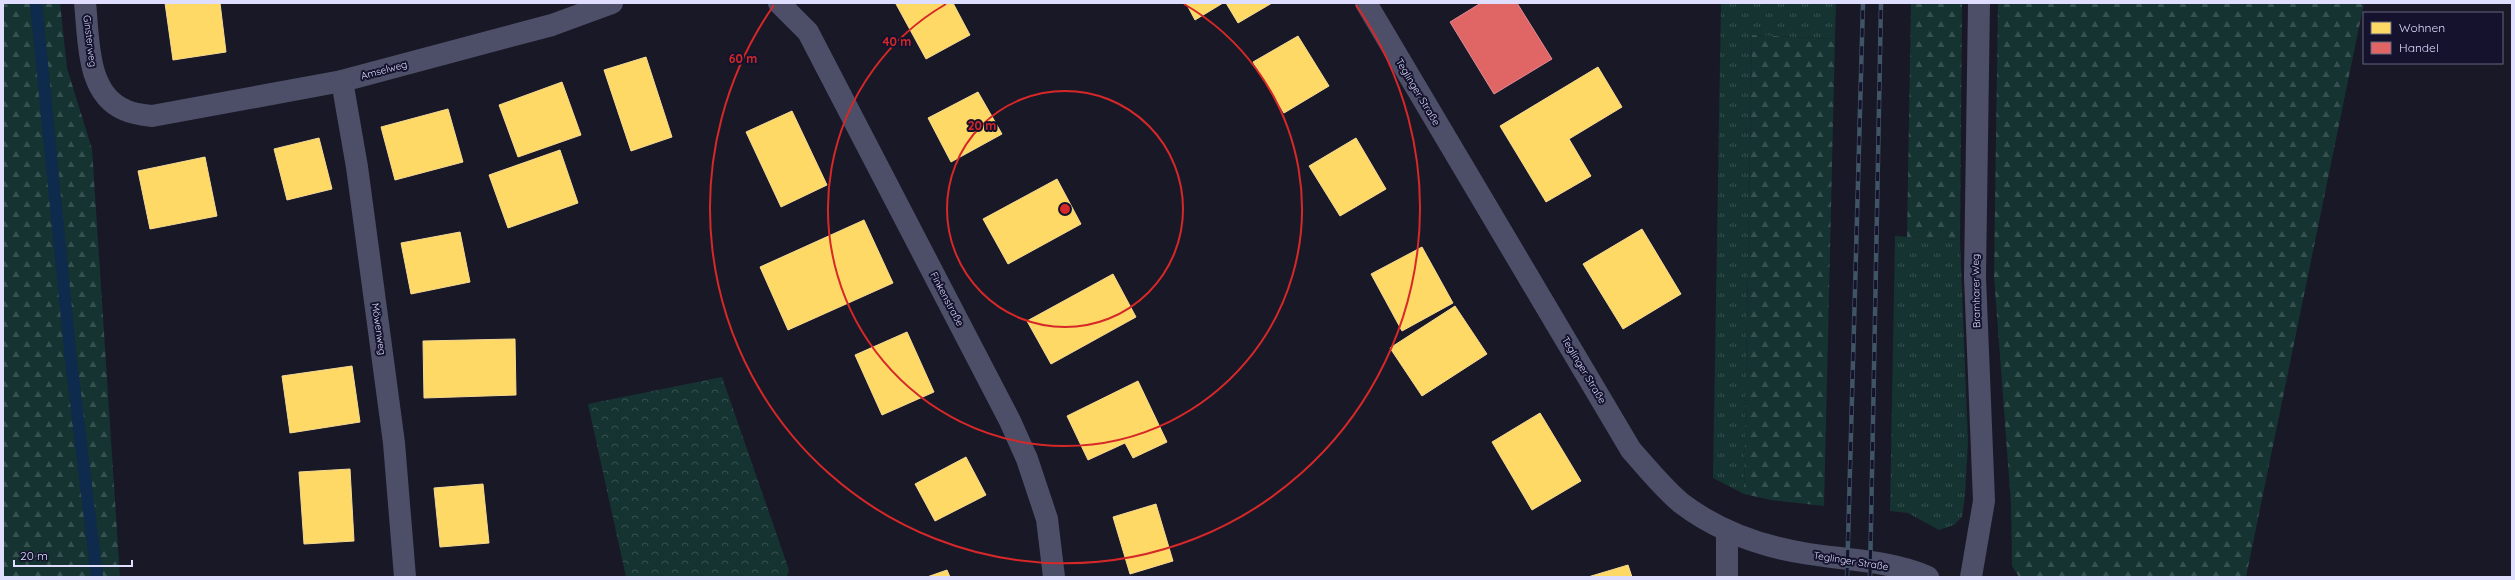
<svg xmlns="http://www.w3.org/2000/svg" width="2515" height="580" viewBox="0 0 2515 580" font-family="Quicksand,sans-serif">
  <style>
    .grass { fill: url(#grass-tufts) }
    .forest { fill: url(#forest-firs) }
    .park { fill: url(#park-crowns) }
    .homes { fill: #ffd966; stroke: #f5da94 }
    .shops { fill: #e06666; stroke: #e08a94 }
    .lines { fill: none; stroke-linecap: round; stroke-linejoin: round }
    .stream { stroke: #0e2a4d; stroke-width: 12 }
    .minor { stroke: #4d4e67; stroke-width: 22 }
    .rail-casing { stroke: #3f5464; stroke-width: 4.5 }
    .rail { stroke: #14122d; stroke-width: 3; stroke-dasharray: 9; stroke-linecap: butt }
    .ring { fill: none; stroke: #d62828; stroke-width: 2 }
    .labels { text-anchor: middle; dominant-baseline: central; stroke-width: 4; stroke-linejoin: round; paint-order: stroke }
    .street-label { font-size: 10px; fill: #dfdeff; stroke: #14122d }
    .centre { fill: #d62828; stroke: #14122d; stroke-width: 2 }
    .ring-label { font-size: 12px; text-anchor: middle; font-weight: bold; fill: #d62828; stroke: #14122d; stroke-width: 4; stroke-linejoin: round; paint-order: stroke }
  </style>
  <defs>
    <pattern id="grass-tufts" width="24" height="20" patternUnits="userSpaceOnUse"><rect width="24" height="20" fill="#153331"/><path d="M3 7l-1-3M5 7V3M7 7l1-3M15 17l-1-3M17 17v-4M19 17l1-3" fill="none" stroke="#375050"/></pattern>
    <pattern id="forest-firs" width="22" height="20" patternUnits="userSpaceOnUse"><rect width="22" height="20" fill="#153331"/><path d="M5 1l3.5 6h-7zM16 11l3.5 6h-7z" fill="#375050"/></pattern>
    <pattern id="park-crowns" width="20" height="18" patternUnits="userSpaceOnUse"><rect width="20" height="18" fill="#153331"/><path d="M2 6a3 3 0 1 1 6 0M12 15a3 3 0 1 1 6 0" fill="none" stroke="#375050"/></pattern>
  </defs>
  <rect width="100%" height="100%" fill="#191827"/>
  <g class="grass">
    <path d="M 1721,3 L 1836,3 L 1835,39 L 1752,35 L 1744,494 L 1713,478 Z"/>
    <path d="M 1895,236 L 1960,240 L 1968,442 L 1965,496 L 1962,517 L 1954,525 L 1939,530 L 1908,513 L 1890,511 Z"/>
  </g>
  <g class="forest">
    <path d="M 3,3 L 60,3 L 67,68 L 92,149 L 120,577 L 3,577 Z"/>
    <path d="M 1911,3 L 1962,3 L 1960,240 L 1907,237 Z"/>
    <path d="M 1998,3 L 2364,3 L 2246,577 L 2019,577 L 2012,566 L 2011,504 L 1994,276 Z"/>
    <path d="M 1752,35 L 1835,39 L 1824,506 L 1771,500 L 1744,494 Z"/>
  </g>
  <path class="park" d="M 722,377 L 789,570 L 787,577 L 626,577 L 588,404 Z"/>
  <g class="homes">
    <path d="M 165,3 L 220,3 L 226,52 L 173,60 Z"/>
    <path d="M 898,3 L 953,3 L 970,35 L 926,59 L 896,4 Z"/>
    <path d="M 1186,3 L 1223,3 L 1195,20 Z"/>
    <path d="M 1226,3 L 1272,3 L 1238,23 Z"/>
    <path d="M 1298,36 L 1329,86 L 1284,113 L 1253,62 Z"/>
    <path d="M 646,57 L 672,137 L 631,151 L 604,70 Z"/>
    <path d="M 1598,67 L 1622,107 L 1569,139 L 1591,176 L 1546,202 L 1500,126 Z"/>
    <path d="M 562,82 L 581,135 L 518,157 L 499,105 Z"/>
    <path d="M 978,92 L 1002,134 L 951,162 L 928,118 Z"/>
    <path d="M 448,109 L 463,162 L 395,180 L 381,127 Z"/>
    <path d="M 792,111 L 827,185 L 781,207 L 746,132 Z"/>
    <path d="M 319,138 L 332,189 L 287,200 L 274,149 Z"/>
    <path d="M 1356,138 L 1386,189 L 1340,216 L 1309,166 Z"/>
    <path d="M 560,150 L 578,203 L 508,228 L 489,175 Z"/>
    <path d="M 205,157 L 217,216 L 150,229 L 138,171 Z"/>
    <path d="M 1057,179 L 1081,224 L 1008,264 L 983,219 Z"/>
    <path d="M 864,220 L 893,283 L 788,330 L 760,267 Z"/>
    <path d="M 1642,229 L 1681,294 L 1623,329 L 1583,264 Z"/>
    <path d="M 460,232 L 470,282 L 411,294 L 401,243 Z"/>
    <path d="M 1422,247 L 1453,303 L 1402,331 L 1371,274 Z"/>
    <path d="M 1113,274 L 1136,317 L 1051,364 L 1027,321 Z"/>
    <path d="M 1455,306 L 1487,354 L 1422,396 L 1390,348 Z"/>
    <path d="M 907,332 L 934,392 L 882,415 L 855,355 Z"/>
    <path d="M 515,339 L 516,395 L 424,398 L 423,341 Z"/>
    <path d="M 352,366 L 360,422 L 290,433 L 282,376 Z"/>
    <path d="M 1138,381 L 1167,442 L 1133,458 L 1125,443 L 1088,460 L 1067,416 Z"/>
    <path d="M 1540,413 L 1581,481 L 1532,510 L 1492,442 Z"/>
    <path d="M 966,457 L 986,495 L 935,521 L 915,484 Z"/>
    <path d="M 350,469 L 354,541 L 304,544 L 299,472 Z"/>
    <path d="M 483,484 L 489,543 L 440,547 L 434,488 Z"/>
    <path d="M 1156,504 L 1173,561 L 1130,574 L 1113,517 Z"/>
    <path d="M 1628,565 L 1632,577 L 1588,577 Z"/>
    <path d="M 947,570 L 950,577 L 927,577 Z"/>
  </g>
  <path class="shops" d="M 1481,3 L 1517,3 L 1552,59 L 1494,94 L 1450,22 Z"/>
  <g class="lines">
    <path class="stream" d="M 36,3 L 71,360 L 97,577"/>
    <g class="minor">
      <path d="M 85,3 C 89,39 86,94 125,110 C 133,114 143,115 152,116 L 342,81 L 552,25 L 612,3"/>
      <path d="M 779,3 L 808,32 L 1010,421 L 1027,459 L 1047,519 L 1054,577"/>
      <path d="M 1366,3 L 1631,450 C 1647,468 1663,488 1681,503 C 1719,532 1763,547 1809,554 C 1848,560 1892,561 1928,577"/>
      <path d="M 342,81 L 357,167 L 394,443 L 405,577"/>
      <path d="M 1727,531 L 1727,577"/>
      <path d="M 1971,577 L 1984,501 L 1975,277 L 1979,3"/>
    </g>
    <defs>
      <g id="rail">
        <path d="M 1847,577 L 1863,3"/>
        <path d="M 1870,577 L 1881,3"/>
      </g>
    </defs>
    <use href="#rail" class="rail-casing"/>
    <use href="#rail" class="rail"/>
  </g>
  <g class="ring">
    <circle cx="1065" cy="209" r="118"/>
    <path d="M1184 4A237 237 0 1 1 946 4"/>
    <path d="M1356 5A355 355 0 1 1 774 5"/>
  </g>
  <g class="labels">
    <g class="street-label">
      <text transform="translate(90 41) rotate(83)">Ginsterweg</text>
      <text transform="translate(384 70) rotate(-15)">Amselweg</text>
      <text transform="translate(1418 92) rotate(59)">Teglinger Straße</text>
      <text transform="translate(1976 291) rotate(-91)">Bramharer Weg</text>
      <text transform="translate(947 299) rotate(62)">Finkenstraße</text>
      <text transform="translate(379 329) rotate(82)">Möwenweg</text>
      <text transform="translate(1584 370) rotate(59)">Teglinger Straße</text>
      <text transform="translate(1851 561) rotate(9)">Teglinger Straße</text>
    </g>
  </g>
  <circle cx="1065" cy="209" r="6" class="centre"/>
  <g class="ring-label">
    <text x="897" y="46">40 m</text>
    <text x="743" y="63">60 m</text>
    <text x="982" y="130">20 m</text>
  </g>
  <rect width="2515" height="580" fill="none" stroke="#dfdeff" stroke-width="8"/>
  <rect x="2363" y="12" width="140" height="52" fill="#14122d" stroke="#656481"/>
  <rect x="2371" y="22" width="20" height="12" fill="#ffd966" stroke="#656481"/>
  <text x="2399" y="32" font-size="12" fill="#dfdeff">Wohnen</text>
  <rect x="2371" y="42" width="20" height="12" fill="#e06666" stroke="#656481"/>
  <text x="2399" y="52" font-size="12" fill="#dfdeff">Handel</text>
  <path d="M14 560v6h118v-6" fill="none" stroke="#dfdeff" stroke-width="2"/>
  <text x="20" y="560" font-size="12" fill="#dfdeff" stroke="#14122d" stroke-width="3" paint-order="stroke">20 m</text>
</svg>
